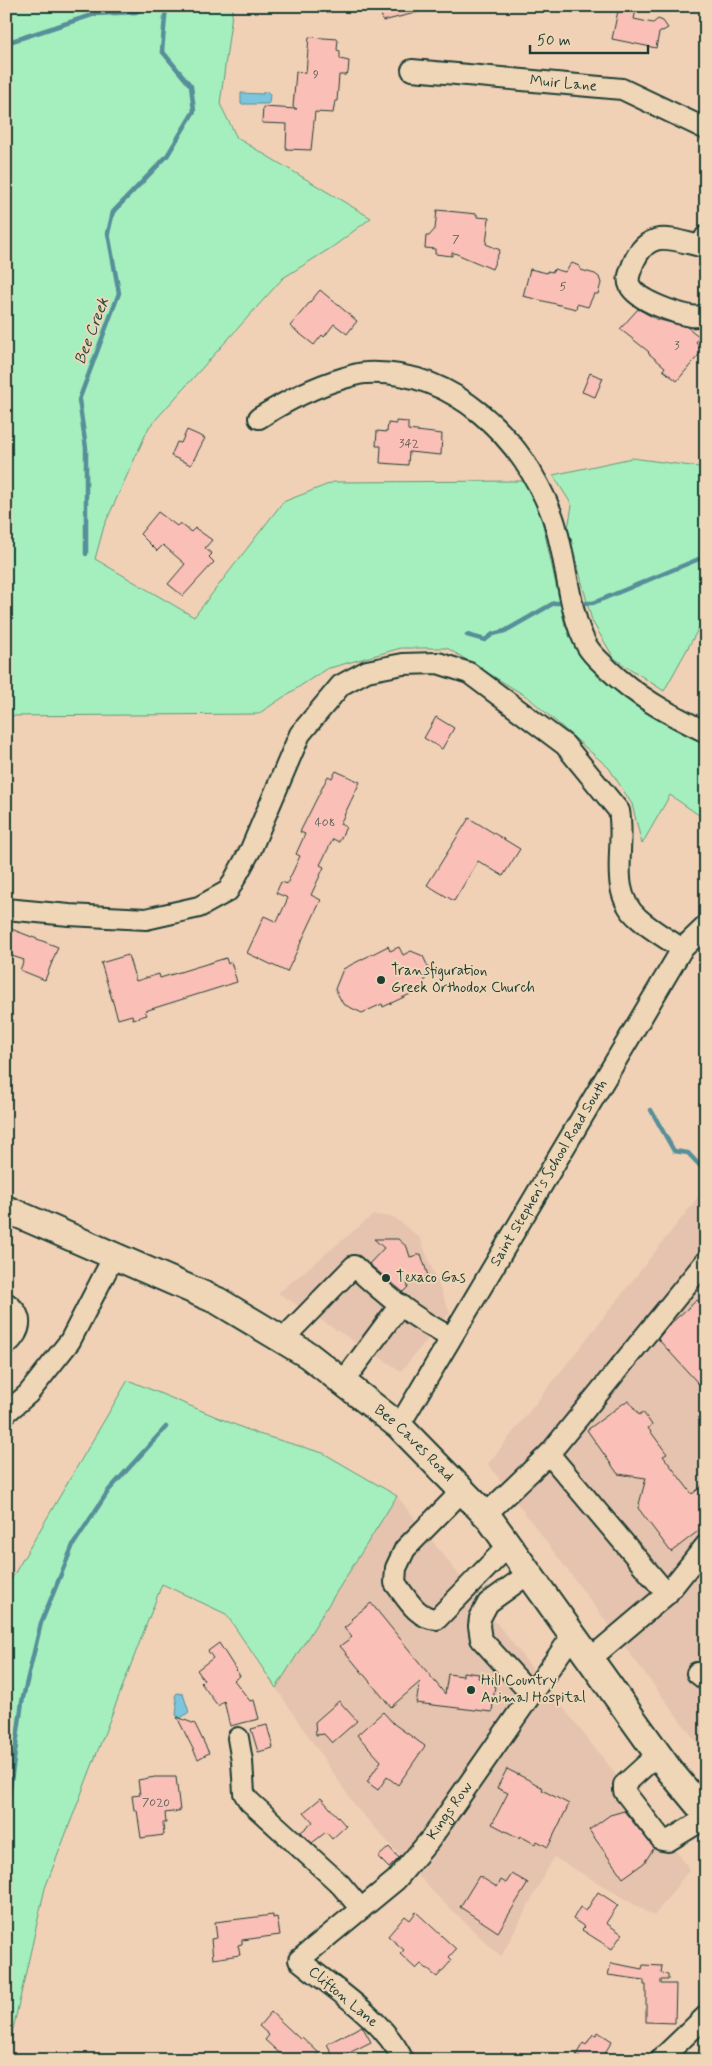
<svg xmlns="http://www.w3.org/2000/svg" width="712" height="2066" viewBox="0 0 712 2066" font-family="Mynerve,sans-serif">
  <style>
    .built { fill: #e6c3ae }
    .green { fill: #a5efbe; stroke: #629679 }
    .water { fill: #7cc5dd; stroke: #578f99 }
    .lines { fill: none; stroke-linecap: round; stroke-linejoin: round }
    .stream { stroke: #578f99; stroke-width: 4.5 }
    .building { fill: #fabfb6; stroke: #1f3d34 }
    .minor-casing { stroke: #1f3d34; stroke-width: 24 }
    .major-casing { stroke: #1f3d34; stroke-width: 30 }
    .minor { stroke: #eed6b6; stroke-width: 20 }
    .major { stroke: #eed6b6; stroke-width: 26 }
    .poi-dot { fill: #1f3d34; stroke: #eed6b6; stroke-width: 2 }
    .labels { text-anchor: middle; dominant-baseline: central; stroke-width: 4; stroke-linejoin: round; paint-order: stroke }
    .number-label { font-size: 12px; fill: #565e54 }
    .street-label { font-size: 15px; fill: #1f3d34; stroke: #eed6b6 }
    .poi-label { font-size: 15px; fill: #1f3d34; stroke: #eed6b6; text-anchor: start }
    .water-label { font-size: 16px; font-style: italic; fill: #284b45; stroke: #eed6b6 }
  </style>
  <rect width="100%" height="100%" fill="#f0d1b6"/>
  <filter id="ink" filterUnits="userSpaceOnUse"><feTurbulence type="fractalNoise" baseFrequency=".02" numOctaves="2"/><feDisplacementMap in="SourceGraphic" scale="10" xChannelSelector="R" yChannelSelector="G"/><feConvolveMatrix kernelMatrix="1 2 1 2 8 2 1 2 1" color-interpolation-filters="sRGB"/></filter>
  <g filter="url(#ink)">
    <g class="built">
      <path d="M 706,1187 L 706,1755 L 488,1464 Z"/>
      <path d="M 373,1215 L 394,1217 L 420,1238 L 450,1313 L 401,1371 L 278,1293 Z"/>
      <path d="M 397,1496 L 690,1869 L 654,1916 L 554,1857 L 501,1957 L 435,1894 L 356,1807 L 276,1688 Z"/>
    </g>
    <g class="green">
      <path d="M 6,6 L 233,6 L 220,104 L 237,138 L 371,218 L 334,246 L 283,278 L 149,427 L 104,526 L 95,559 L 194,617 L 283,502 L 334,482 L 524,481 L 541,516 L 565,626 L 598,677 L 669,722 L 706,740 L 706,820 L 670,795 L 642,844 L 632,804 L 609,768 L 529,698 L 447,648 L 401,648 L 326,669 L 258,714 L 6,716 Z"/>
      <path d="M 632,458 L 706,468 L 706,615 L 664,691 L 614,658 L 592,621 L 568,529 L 572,505 L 553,475 Z"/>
      <path d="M 128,1380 L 255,1433 L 323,1453 L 397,1496 L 276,1688 L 226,1614 L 162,1584 L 45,1888 L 6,2060 L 6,1588 Z"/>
    </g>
    <g class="water">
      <path d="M 263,92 L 268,92 L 270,95 L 269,103 L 267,104 L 241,104 L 241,93 L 263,94 Z"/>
      <path d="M 177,1693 L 183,1694 L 189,1712 L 181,1718 L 176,1715 L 177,1706 L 175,1696 Z"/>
    </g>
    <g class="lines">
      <g class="stream">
        <path d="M 6,43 L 95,14 L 136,12 L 144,6"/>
        <path d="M 86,554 L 86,448 L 79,400 L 119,293 L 108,233 L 113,212 L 167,156 L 194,111 L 191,86 L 162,51 L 166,6"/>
        <path d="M 586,603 L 593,603 L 706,556"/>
        <path d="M 467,635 L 485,640 L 493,634 L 505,631 L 554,603 L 560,603"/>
        <path d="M 651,1110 L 674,1151 L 688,1153 L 706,1172"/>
        <path d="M 6,1817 L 22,1702 L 41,1623 L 73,1545 L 109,1490 L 166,1427"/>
      </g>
    </g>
    <g class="building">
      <path d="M 379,6 L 422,6 L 423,11 L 383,21 Z"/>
      <path d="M 619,6 L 637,6 L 634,19 L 653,23 L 658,19 L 663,21 L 668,28 L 659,33 L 656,48 L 612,39 Z"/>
      <path d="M 309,37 L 338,39 L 337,50 L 340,51 L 340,59 L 349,61 L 348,73 L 346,75 L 339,75 L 337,101 L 335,101 L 333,113 L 315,112 L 311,150 L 286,149 L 287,124 L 262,123 L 263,107 L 297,109 L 293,107 L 296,72 L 306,73 Z"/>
      <path d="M 437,210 L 477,214 L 477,217 L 489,218 L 486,244 L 500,250 L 492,269 L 452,252 L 452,256 L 435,254 L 435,249 L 425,248 L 426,236 L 429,236 L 435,229 Z"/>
      <path d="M 572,263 L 579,266 L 581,270 L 595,274 L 599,277 L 601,283 L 598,294 L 594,294 L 588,307 L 577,304 L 576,309 L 523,296 L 530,269 L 547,273 L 547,271 L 553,272 L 554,269 L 565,272 Z"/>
      <path d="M 320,290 L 357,321 L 347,334 L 334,324 L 324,337 L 322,335 L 314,345 L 290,326 Z"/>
      <path d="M 638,309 L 656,319 L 687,327 L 700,337 L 696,342 L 703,350 L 677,381 L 663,370 L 665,367 L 648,353 L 649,352 L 620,329 Z"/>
      <path d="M 590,373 L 603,378 L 595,397 L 582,392 Z"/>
      <path d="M 396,421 L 408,422 L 408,430 L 442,434 L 441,455 L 409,452 L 408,465 L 380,463 L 381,446 L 376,446 L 377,431 L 387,432 L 388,423 L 396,424 Z"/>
      <path d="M 187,430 L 205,438 L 191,465 L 171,456 L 177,442 L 181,443 Z"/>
      <path d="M 158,512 L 177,526 L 180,523 L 191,532 L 195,528 L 212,540 L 205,548 L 212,554 L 209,557 L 214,562 L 183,596 L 168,584 L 185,564 L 163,545 L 157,551 L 140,534 Z"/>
      <path d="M 436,717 L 454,728 L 442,749 L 424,738 Z"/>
      <path d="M 336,771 L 360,782 L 340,824 L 346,827 L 339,842 L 333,839 L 320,865 L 324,867 L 311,895 L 321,900 L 287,972 L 247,953 L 264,916 L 277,922 L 288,898 L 276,893 L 281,882 L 287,884 L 300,856 L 296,854 L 305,834 L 300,832 L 328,776 L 332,778 Z"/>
      <path d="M 469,818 L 520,849 L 503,876 L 478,861 L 454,901 L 427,885 Z"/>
      <path d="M 6,927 L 58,947 L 45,980 L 20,970 L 24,960 L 6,954 Z"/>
      <path d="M 388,946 L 390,951 L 399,947 L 403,955 L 411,951 L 423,956 L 428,967 L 423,988 L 383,1007 L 382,1004 L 362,1013 L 343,1004 L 335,989 L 343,969 Z"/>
      <path d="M 128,955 L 136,981 L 159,974 L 160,978 L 226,958 L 228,964 L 231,962 L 237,982 L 145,1011 L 147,1015 L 133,1019 L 132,1015 L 118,1019 L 101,963 Z"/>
      <path d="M 374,1239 L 398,1239 L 407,1247 L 410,1257 L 421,1254 L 428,1276 L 407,1282 L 408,1287 L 403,1292 L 369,1264 L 384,1248 Z"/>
      <path d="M 697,1300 L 706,1309 L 706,1392 L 658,1339 L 669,1325 Z"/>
      <path d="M 628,1400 L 639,1415 L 643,1412 L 652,1425 L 648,1428 L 667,1454 L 663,1456 L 692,1494 L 706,1483 L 706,1499 L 699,1504 L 706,1512 L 706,1525 L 671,1552 L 638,1508 L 646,1478 L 618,1474 L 587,1430 Z"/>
      <path d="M 371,1603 L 445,1694 L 448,1674 L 463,1676 L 463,1672 L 479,1674 L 478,1678 L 487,1679 L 487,1684 L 495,1685 L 492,1712 L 416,1703 L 420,1682 L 391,1707 L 340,1646 L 352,1637 L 344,1628 L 353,1621 L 351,1619 Z"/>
      <path d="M 219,1643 L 240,1676 L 234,1680 L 250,1701 L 254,1700 L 259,1719 L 230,1726 L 224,1701 L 218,1706 L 201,1683 L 204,1680 L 197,1670 L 213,1658 L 208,1651 Z"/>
      <path d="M 339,1701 L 357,1721 L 332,1743 L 324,1734 L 316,1735 L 315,1722 Z"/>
      <path d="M 383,1712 L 394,1724 L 425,1746 L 398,1785 L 387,1777 L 378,1790 L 367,1782 L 381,1761 L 357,1735 Z"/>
      <path d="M 177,1717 L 195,1724 L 209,1753 L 198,1759 Z"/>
      <path d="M 267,1725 L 273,1748 L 258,1752 L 251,1729 Z"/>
      <path d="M 507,1769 L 529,1780 L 543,1788 L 542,1790 L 569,1804 L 548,1847 L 537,1841 L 535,1844 L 520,1836 L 519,1838 L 492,1824 L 508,1793 L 497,1788 Z"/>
      <path d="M 155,1777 L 176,1777 L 180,1811 L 165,1813 L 166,1823 L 163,1823 L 164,1835 L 141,1838 L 137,1810 L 134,1810 L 132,1796 L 140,1795 L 138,1780 Z"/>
      <path d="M 321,1798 L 346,1826 L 332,1839 L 326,1832 L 312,1843 L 301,1832 L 313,1822 L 304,1812 Z"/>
      <path d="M 624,1811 L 654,1848 L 644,1863 L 623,1878 L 589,1830 L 610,1815 Z"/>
      <path d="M 389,1847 L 399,1858 L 389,1868 L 378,1857 Z"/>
      <path d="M 512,1874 L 528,1883 L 498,1932 L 460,1907 L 479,1876 L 497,1887 L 501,1880 L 506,1883 Z"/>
      <path d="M 598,1892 L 618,1905 L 606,1923 L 622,1934 L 612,1949 L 582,1930 L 585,1927 L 573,1919 L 580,1907 L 586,1911 Z"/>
      <path d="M 416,1912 L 456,1949 L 449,1957 L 452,1960 L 437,1977 L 421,1964 L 416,1969 L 400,1954 L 404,1950 L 388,1936 L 405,1916 L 410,1920 Z"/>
      <path d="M 273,1915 L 273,1918 L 277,1917 L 280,1935 L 242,1940 L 242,1944 L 238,1945 L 240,1955 L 213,1959 L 211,1939 L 217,1938 L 215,1922 Z"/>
      <path d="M 611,1963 L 642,1969 L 643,1965 L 662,1966 L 661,1973 L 668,1974 L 668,1980 L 661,1980 L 661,1984 L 676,1984 L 675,2023 L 646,2022 L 646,1985 L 644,1985 L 644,1980 L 608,1975 Z"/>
      <path d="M 271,2012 L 300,2039 L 302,2037 L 319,2053 L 312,2060 L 287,2060 L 265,2040 L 269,2035 L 259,2026 Z"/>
      <path d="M 362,2026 L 371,2042 L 335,2060 L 327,2044 Z"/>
      <path d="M 598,2032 L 612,2041 L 601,2060 L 584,2060 L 576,2055 L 583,2043 L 586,2045 L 593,2034 L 596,2035 Z"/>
    </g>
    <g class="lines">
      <defs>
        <g id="minor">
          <path id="s1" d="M 412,70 L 622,89 L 706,129"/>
          <path d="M 706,236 L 700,246 C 670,239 648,228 633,264 C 631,271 626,278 630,286 C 638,301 675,313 691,316 C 695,317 701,316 706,315"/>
          <path d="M 259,418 C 286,401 313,387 344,378 C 351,376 359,373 366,373 C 453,369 523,438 552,515 C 567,554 567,611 587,646 C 592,655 601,662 608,669 C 637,697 669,714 706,732"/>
          <path d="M 6,909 L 69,915 L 146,919 L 199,907 L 228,891 L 251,849 L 300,734 L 341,685 L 367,671 L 403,664 L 438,663 L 469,673 L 565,745 L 619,811 C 626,846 607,891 638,918 C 651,930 668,939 682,949"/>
          <path d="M 6,1303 C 25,1316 22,1331 6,1345"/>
          <path d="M 282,1340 L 354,1266 C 384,1294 414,1319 451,1337"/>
          <path d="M 343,1382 L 400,1305"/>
          <path d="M 6,1413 L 28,1394 L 70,1341 L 114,1256"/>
          <path id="s2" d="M 399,1426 L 682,949 L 706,926"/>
          <path d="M 462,1491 L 405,1549 L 396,1568 L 395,1583 C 406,1597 417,1619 437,1619 L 508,1546"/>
          <path d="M 485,1515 L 549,1454"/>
          <path d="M 528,1574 L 488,1603 L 480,1618 L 479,1626 L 481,1639 L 531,1694"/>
          <path d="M 667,1594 L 706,1545"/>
          <path d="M 589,1660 L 667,1594 L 549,1454 L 706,1261"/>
          <path d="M 697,1673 L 706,1680"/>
          <path d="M 238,1738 L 242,1761 L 244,1793 L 249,1801 L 340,1884 L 361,1909"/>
          <path d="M 658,1754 L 624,1785 L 624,1791 L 662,1840 L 668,1841 L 706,1818"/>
          <path id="s3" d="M 403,2060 C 383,2018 334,1989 299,1960 L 396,1880 L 429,1841 L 572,1636"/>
          <path d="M 660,2060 L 706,2016"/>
        </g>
        <g id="major">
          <path id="s4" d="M 6,1209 L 218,1301 L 308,1355 L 399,1426 L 489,1518 L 670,1771 L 706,1814"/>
        </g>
      </defs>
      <use href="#minor" class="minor-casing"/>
      <use href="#major" class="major-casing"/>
      <use href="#minor" class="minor"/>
      <use href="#major" class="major"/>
    </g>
  </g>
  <g class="poi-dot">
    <circle cx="381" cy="980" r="5"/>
    <circle cx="386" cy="1278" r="5"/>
    <circle cx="471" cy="1690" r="5"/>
  </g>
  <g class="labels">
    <g class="number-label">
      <text x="316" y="75">9</text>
      <text x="456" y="240">7</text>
      <text x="563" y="287">5</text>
      <text x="677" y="346">3</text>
      <text x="409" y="444">342</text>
      <text x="325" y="823">408</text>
      <text x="156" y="1803">7020</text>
    </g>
    <g class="street-label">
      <text stroke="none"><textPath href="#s1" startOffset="152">Muir Lane</textPath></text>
      <text stroke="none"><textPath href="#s2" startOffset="294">Saint Stephen's School Road South</textPath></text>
      <text stroke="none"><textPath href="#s4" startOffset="474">Bee Caves Road</textPath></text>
      <text stroke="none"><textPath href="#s3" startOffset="359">Kings Row</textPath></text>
      <text transform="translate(343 1997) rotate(40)">Clifton Lane</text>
    </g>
    <g class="poi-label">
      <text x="391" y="971">Transfiguration<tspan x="391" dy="17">Greek Orthodox Church</tspan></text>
      <text x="396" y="1278">Texaco Gas</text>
      <text x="481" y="1681">Hill Country<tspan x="481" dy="17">Animal Hospital</tspan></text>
    </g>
    <g class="water-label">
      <text transform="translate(92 331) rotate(-69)">Bee Creek</text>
    </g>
  </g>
  <rect width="712" height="2066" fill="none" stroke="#eed6b6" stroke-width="25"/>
  <rect x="12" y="12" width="687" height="2041" fill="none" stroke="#1f3d34" stroke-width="2" filter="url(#ink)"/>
  <path d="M530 45v8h118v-8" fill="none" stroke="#1f3d34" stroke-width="2.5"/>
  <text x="537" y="45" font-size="15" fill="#1f3d34" stroke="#eed6b6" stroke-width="4" paint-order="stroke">50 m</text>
</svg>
